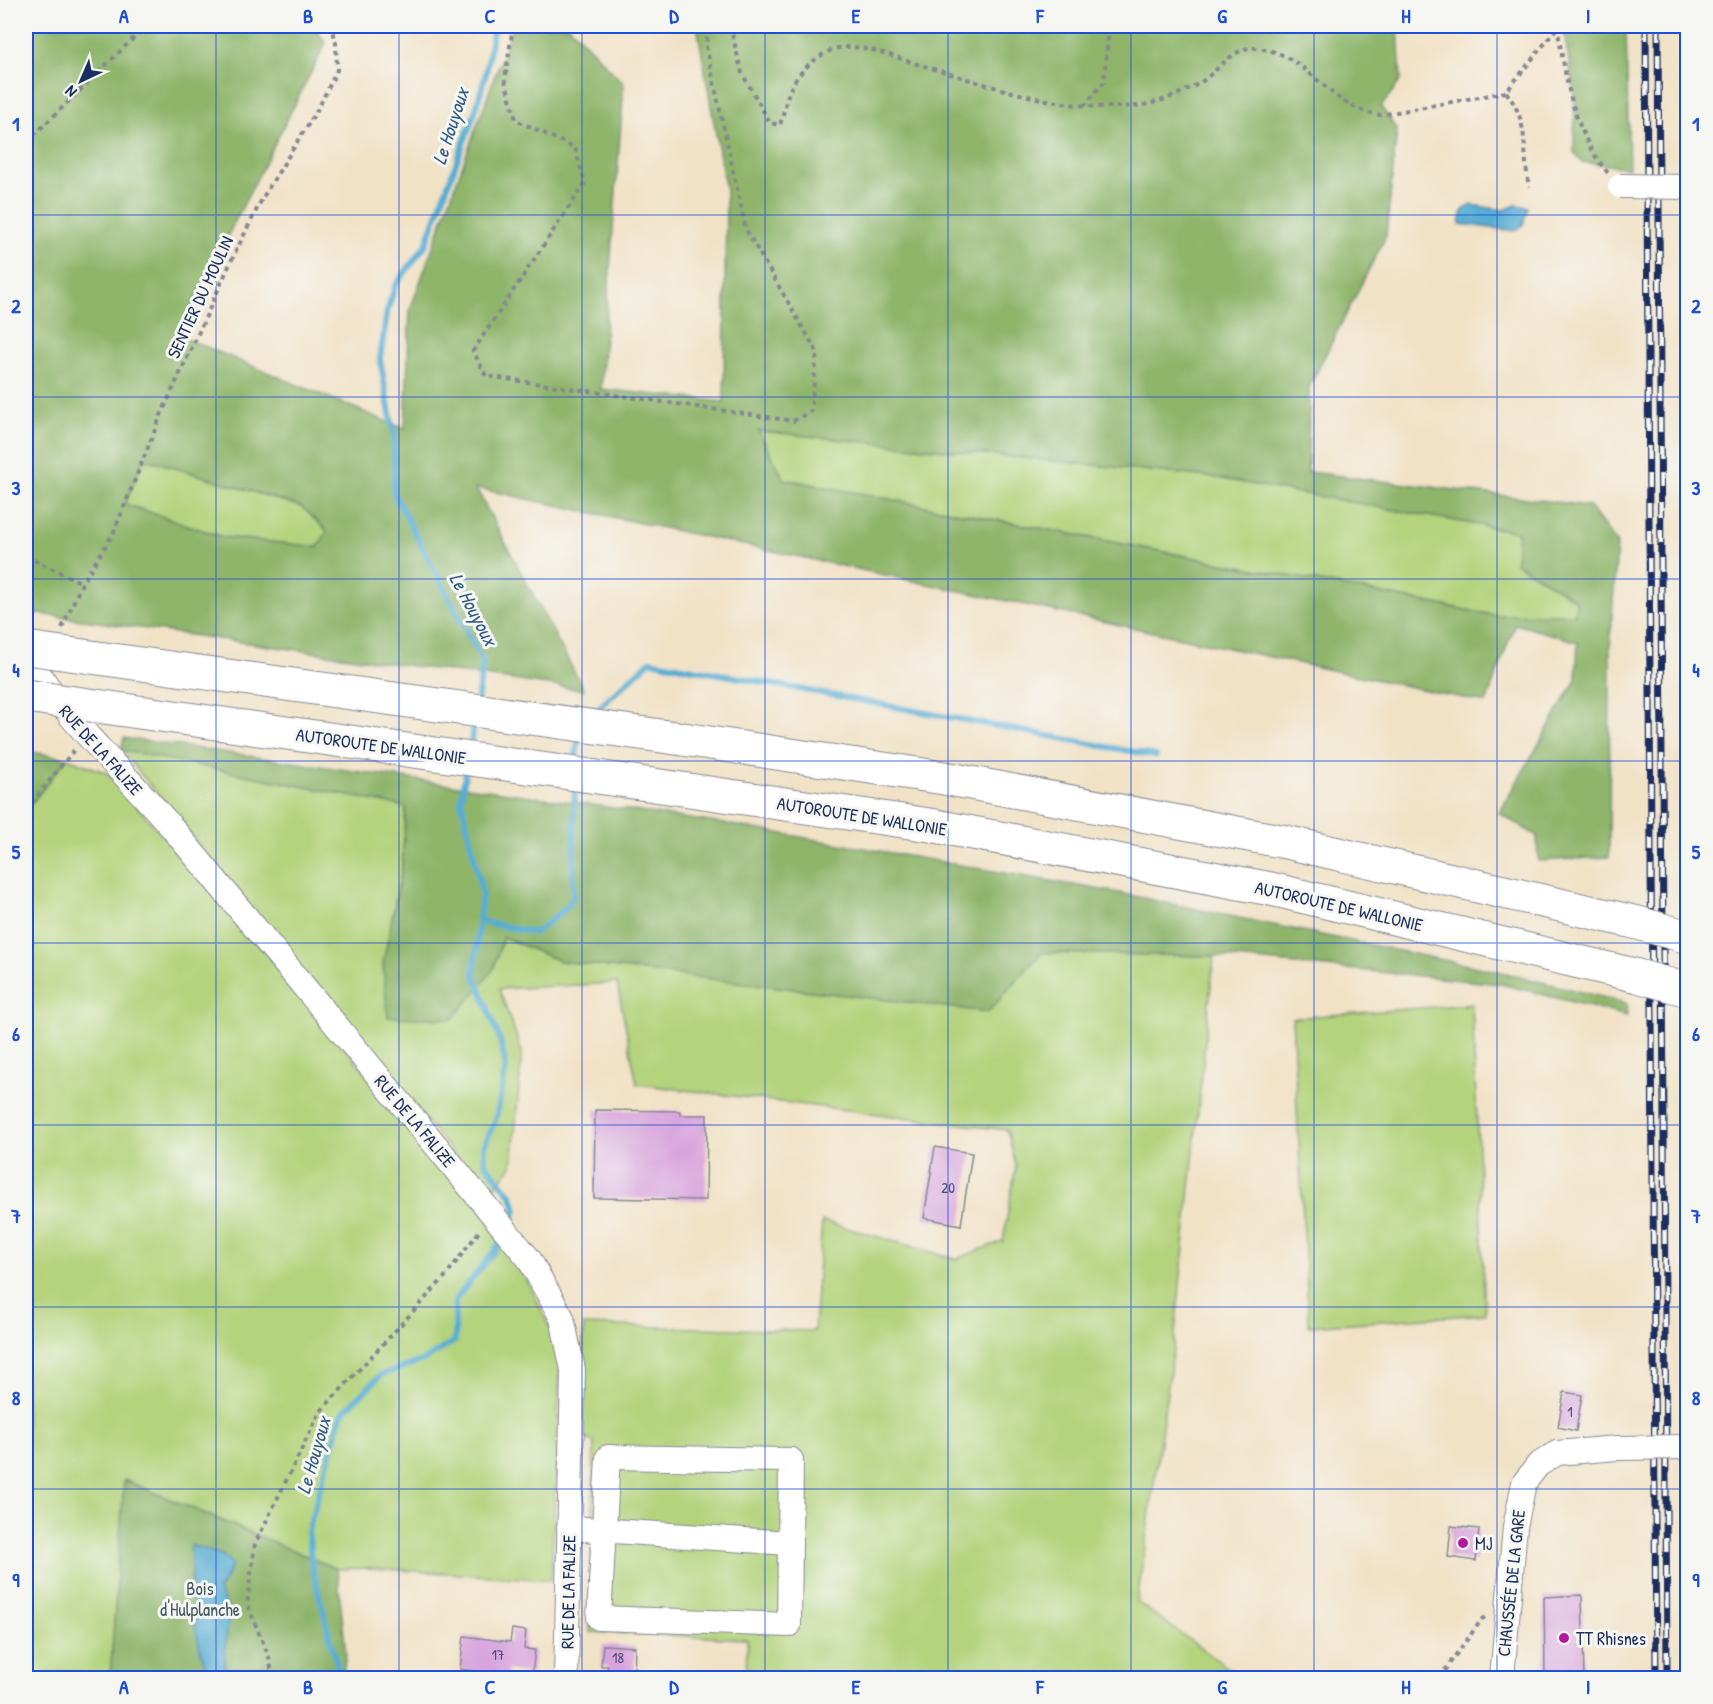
<svg xmlns="http://www.w3.org/2000/svg" width="1713" height="1704" viewBox="0 0 1713 1704" font-family="'Patrick Hand',sans-serif">
  <style>
    .green { fill: #b3d37b; stroke: #67816c; stroke-width: 1.5 }
    .forest { fill: #8eb56b; stroke: #547264; stroke-width: 1.5; fill-rule: evenodd }
    .water { fill: #56add3; stroke: #386e98; stroke-width: 1.5 }
    .lines { fill: none; stroke-linecap: round; stroke-linejoin: round }
    .stream { stroke: #56add3; stroke-width: 6 }
    .building { fill: #d8a4dd }
    .minor-casing { stroke: #868892; stroke-width: 26 }
    .highway-casing { stroke: #868892; stroke-width: 35 }
    .path { stroke: #868892; stroke-width: 4; stroke-dasharray: 4.5 4.5; stroke-linecap: butt }
    .minor { stroke: #fff; stroke-width: 24 }
    .highway { stroke: #fff; stroke-width: 33 }
    .rail-casing { stroke: #1b2f5e; stroke-width: 7 }
    .rail { stroke: #f6f6f2; stroke-width: 4.5; stroke-dasharray: 14; stroke-linecap: butt }
    .minor-bridge-casing { stroke: #868892; stroke-width: 26; stroke-linecap: butt }
    .highway-bridge-casing { stroke: #868892; stroke-width: 35; stroke-linecap: butt }
    .minor-bridge { stroke: #fff; stroke-width: 24 }
    .highway-bridge { stroke: #fff; stroke-width: 33 }
    .grid { fill: none; stroke: #1d4ed8; stroke-width: 1.5; stroke-opacity: 0.55 }
    .poi-dot { fill: #b5179e; stroke: #f6f6f2; stroke-width: 2 }
    .labels { text-anchor: middle; dominant-baseline: central; stroke-width: 6; stroke-linejoin: round; paint-order: stroke }
    .number-label { font-size: 15px; fill: #4a4c7e }
    .street-label { font-size: 18px; fill: #1b2f5e; stroke: #f6f6f2 }
    .poi-label { font-size: 18px; fill: #1b2f5e; stroke: #f6f6f2; text-anchor: start }
    .park-label { font-size: 18px; fill: #415865; stroke: #f6f6f2 }
    .water-label { font-size: 20px; font-style: italic; fill: #305b87; stroke: #f6f6f2 }
    .neatline { fill: none; stroke: #1d4ed8; stroke-width: 2 }
    .grid-label { font-size: 20px; text-anchor: middle; font-weight: bold; fill: #1d4ed8 }
  </style>
  <rect width="100%" height="100%" fill="#f6f6f2"/>
  <filter id="ink" filterUnits="userSpaceOnUse"><feTurbulence type="fractalNoise" baseFrequency=".0167" numOctaves="2"/><feDisplacementMap in="SourceGraphic" scale="12" xChannelSelector="R" yChannelSelector="G"/><feConvolveMatrix kernelMatrix="1 2 1 2 8 2 1 2 1" color-interpolation-filters="sRGB"/></filter>
  <filter id="wash" filterUnits="userSpaceOnUse"><feTurbulence type="fractalNoise" baseFrequency=".008" numOctaves="4" result="noise"/><feDisplacementMap in="SourceGraphic" scale="24" xChannelSelector="R" yChannelSelector="G"/><feGaussianBlur stdDeviation="1.35" result="paint"/><feColorMatrix in="noise" values="0 0 0 0 0 0 0 0 0 0 0 0 0 0 0 0 0 1.4 0 .05"/><feComposite in="paint" operator="in"/></filter>
  <g filter="url(#wash)">
    <rect width="100%" height="100%" fill="#f1e2c6"/>
    <g class="green">
      <path d="M 758,430 L 1211,477 L 1518,532 L 1516,563 L 1576,600 L 1575,614 L 1493,615 L 784,479 Z"/>
      <path d="M 143,458 L 302,507 L 328,531 L 318,547 L 223,537 L 125,504 Z"/>
      <path d="M 121,750 L 406,807 L 402,868 L 383,964 L 388,1017 L 493,970 L 503,937 L 560,961 L 988,1012 L 1041,953 L 1214,956 L 1174,1343 L 1137,1602 L 1242,1678 L 746,1678 L 747,1639 L 590,1632 L 594,1441 L 579,1439 L 584,1325 L 814,1331 L 822,1221 L 956,1259 L 1003,1241 L 1016,1166 L 1007,1130 L 637,1084 L 617,983 L 499,989 L 522,1052 L 512,1166 L 488,1196 Z"/>
      <path d="M 67,758 L 107,773 L 229,910 L 485,1215 L 532,1289 L 561,1353 L 551,1580 L 369,1568 L 337,1569 L 125,1480 L 110,1678 L 26,1678 L 26,810 Z"/>
      <path d="M 1472,1004 L 1485,1314 L 1309,1326 L 1292,1018 Z"/>
    </g>
    <g class="forest">
      <path d="M 26,26 L 314,26 L 326,43 L 177,335 L 405,429 L 410,310 L 513,26 L 569,26 L 624,84 L 601,389 L 724,402 L 726,191 L 697,26 L 1398,26 L 1401,80 L 1381,107 L 1397,130 L 1386,236 L 1309,387 L 1308,472 L 1589,506 L 1617,544 L 1610,648 L 1609,857 L 1538,861 L 1537,836 L 1499,813 L 1576,680 L 1578,642 L 1515,624 L 1486,703 L 476,488 L 584,690 L 26,612 ZM 758,431 L 1211,477 L 1518,532 L 1516,563 L 1576,600 L 1575,614 L 1493,615 L 784,479 ZM 144,458 L 302,507 L 327,531 L 318,547 L 223,537 L 125,504 Z"/>
      <path d="M 1563,26 L 1626,26 L 1629,168 L 1582,162 L 1574,153 L 1575,97 Z"/>
      <path d="M 124,738 L 732,825 L 1119,893 L 1506,973 L 1626,1003 L 1627,1016 L 1501,984 L 1214,956 L 1041,953 L 988,1012 L 560,961 L 503,937 L 493,970 L 453,1019 L 388,1017 L 383,964 L 402,868 L 406,807 L 121,750 Z"/>
      <path d="M 26,751 L 67,758 L 26,810 Z"/>
      <path d="M 124,1480 L 337,1569 L 346,1654 L 342,1678 L 110,1678 Z"/>
    </g>
    <g class="water">
      <path d="M 1471,205 L 1504,210 L 1516,205 L 1528,207 L 1523,225 L 1515,231 L 1460,224 L 1463,210 Z"/>
      <path d="M 191,1545 L 222,1555 L 232,1564 L 225,1581 L 218,1590 L 230,1612 L 225,1648 L 225,1676 L 208,1673 C 191,1631 191,1589 191,1545 Z"/>
    </g>
    <g class="lines">
      <g class="stream">
        <path d="M 477,702 L 483,662 L 394,494 L 394,435 L 380,359 L 387,312 L 395,286 L 426,244 L 475,112 L 486,73 L 494,26"/>
        <path d="M 590,716 L 650,661 L 1156,756"/>
        <path d="M 470,749 L 474,721"/>
        <path d="M 576,764 L 577,745 L 581,736"/>
        <path d="M 466,768 L 461,799 L 482,893 L 474,973 L 500,1040 L 506,1067 L 496,1119 L 484,1146 L 485,1163 L 512,1196 L 516,1210 L 513,1219"/>
        <path d="M 480,921 L 535,933 L 566,908 L 573,898 L 575,783"/>
        <path d="M 336,1678 L 337,1665 L 312,1567 L 308,1531 L 342,1413 L 381,1375 L 424,1360 L 455,1341 L 455,1300 L 500,1244"/>
      </g>
    </g>
    <g id="blocks">
      <g class="building">
        <path d="M 595,1110 L 680,1111 L 680,1115 L 707,1115 L 706,1200 L 594,1198 Z"/>
        <path d="M 935,1147 L 972,1153 L 961,1225 L 924,1218 Z"/>
        <path d="M 1564,1392 L 1582,1395 L 1576,1431 L 1558,1427 Z"/>
        <path d="M 1451,1526 L 1479,1529 L 1476,1561 L 1448,1557 Z"/>
        <path d="M 1582,1595 L 1584,1678 L 1545,1678 L 1544,1597 Z"/>
        <path d="M 512,1629 L 526,1631 L 524,1649 L 535,1650 L 532,1674 L 508,1670 L 507,1675 L 460,1669 L 464,1636 L 510,1642 Z"/>
        <path d="M 603,1645 L 635,1647 L 634,1678 L 607,1678 L 608,1666 L 601,1666 Z"/>
      </g>
    </g>
  </g>
  <g filter="url(#ink)">
    <use href="#blocks" fill-opacity="0" stroke="#868892" stroke-width="1.5"/>
    <g class="lines">
      <defs>
        <g id="minor">
          <path d="M 26,654 C 66,721 124,771 174,830 C 292,973 412,1115 529,1259 L 562,1318 L 573,1370 L 566,1678"/>
          <path d="M 608,1457 L 791,1460 L 789,1625 L 599,1618 Z"/>
          <path d="M 569,1528 L 789,1543"/>
          <path d="M 1502,1678 L 1515,1527 L 1524,1483 L 1538,1465 L 1557,1453 L 1617,1448"/>
        </g>
        <g id="highway">
          <path d="M 683,739 L 944,778 L 1286,842 L 1634,922"/>
          <path d="M 675,788 L 930,825 L 1271,889 L 1634,975"/>
        </g>
      </defs>
      <use href="#minor" class="minor-casing"/>
      <use href="#highway" class="highway-casing"/>
      <g class="path">
        <path d="M 513,26 L 505,80 L 516,120 L 575,148 L 585,183 L 473,351 L 486,376 L 793,421 L 811,411 L 817,352 L 746,230 L 706,46 L 709,26"/>
        <path d="M 730,26 L 742,73 L 770,123 L 780,125 C 784,112 786,97 792,86 C 801,68 825,48 845,47 C 870,46 897,58 920,65 C 991,85 1061,113 1136,106 C 1158,104 1186,92 1204,80 C 1219,69 1236,45 1257,48 C 1312,54 1325,108 1381,115 L 1506,92 L 1557,28"/>
        <path d="M 1557,26 C 1566,78 1572,131 1608,173"/>
        <path d="M 1506,92 C 1530,122 1522,150 1529,187"/>
        <path d="M 1084,106 L 1104,82 L 1109,26"/>
        <path d="M 26,138 L 31,138 L 146,26"/>
        <path d="M 26,556 L 82,583"/>
        <path d="M 62,628 L 82,583 L 113,534 L 161,415 L 234,255 L 263,197 L 319,107 L 337,70 L 336,43 L 332,26"/>
        <path d="M 26,810 L 74,750"/>
        <path d="M 273,1678 L 269,1657 L 247,1604 L 255,1544 L 320,1412 L 444,1278 L 481,1229"/>
        <path d="M 1439,1678 L 1482,1619 L 1487,1616"/>
      </g>
      <use href="#minor" class="minor"/>
      <use href="#highway" class="highway"/>
      <defs>
        <g id="rail">
          <path d="M 1646,26 L 1656,1678"/>
          <path d="M 1658,26 L 1667,1678"/>
        </g>
      </defs>
      <use href="#rail" class="rail-casing"/>
      <use href="#rail" class="rail"/>
      <defs>
        <g id="minor-bridge">
          <path d="M 1620,186 L 1688,187"/>
          <path d="M 1617,1448 L 1688,1447"/>
        </g>
        <g id="highway-bridge">
          <path d="M 26,648 L 683,739"/>
          <path d="M 26,696 L 675,788"/>
          <path d="M 1634,922 L 1688,937"/>
          <path d="M 1634,975 L 1688,990"/>
        </g>
      </defs>
      <use href="#minor-bridge" class="minor-bridge-casing"/>
      <use href="#highway-bridge" class="highway-bridge-casing"/>
      <use href="#minor-bridge" class="minor-bridge"/>
      <use href="#highway-bridge" class="highway-bridge"/>
    </g>
  </g>
  <path class="grid" d="M 216,26 L 216,1678M 399,26 L 399,1678M 582,26 L 582,1678M 765,26 L 765,1678M 948,26 L 948,1678M 1131,26 L 1131,1678M 1314,26 L 1314,1678M 1497,26 L 1497,1678M 26,215 L 1688,215M 26,397 L 1688,397M 26,579 L 1688,579M 26,761 L 1688,761M 26,943 L 1688,943M 26,1125 L 1688,1125M 26,1307 L 1688,1307M 26,1489 L 1688,1489"/>
  <g class="poi-dot">
    <circle cx="1463" cy="1543" r="6"/>
    <circle cx="1564" cy="1638" r="6"/>
  </g>
  <g class="labels">
    <g class="number-label">
      <text x="948" y="1187">20</text>
      <text x="1570" y="1411">1</text>
      <text x="498" y="1654">17</text>
      <text x="618" y="1657">18</text>
    </g>
    <g class="street-label">
      <text transform="translate(200 297) rotate(-65)">SENTIER DU MOULIN</text>
      <text transform="translate(381 746) rotate(8)">AUTOROUTE DE WALLONIE</text>
      <text transform="translate(101 750) rotate(48)">RUE DE LA FALIZE</text>
      <text transform="translate(862 816) rotate(9)">AUTOROUTE DE WALLONIE</text>
      <text transform="translate(1339 906) rotate(13)">AUTOROUTE DE WALLONIE</text>
      <text transform="translate(415 1121) rotate(50)">RUE DE LA FALIZE</text>
      <text transform="translate(1511 1583) rotate(-84)">CHAUSSÉE DE LA GARE</text>
      <text transform="translate(568 1592) rotate(-89)">RUE DE LA FALIZE</text>
    </g>
    <g class="poi-label">
      <text x="1475" y="1543">MJ</text>
      <text x="1576" y="1638">TT Rhisnes</text>
    </g>
    <g class="park-label">
      <text x="200" y="1588">Bois<tspan x="200" dy="21">d'Hulplanche</tspan></text>
    </g>
    <g class="water-label">
      <text transform="translate(450 126) rotate(-72)">Le Houyoux</text>
      <text transform="translate(474 609) rotate(62)">Le Houyoux</text>
      <text transform="translate(313 1455) rotate(-74)">Le Houyoux</text>
    </g>
  </g>
  <rect width="1713" height="1704" fill="none" stroke="#f6f6f2" stroke-width="66"/>
  <g transform="translate(81 81) rotate(224)" stroke="#f6f6f2" stroke-width="4.5" paint-order="stroke">
  <path d="M0-4.5L10 22L0 15L-10 22Z" fill="#1b2f5e"/>
  <text y="-9" font-size="16" font-weight="bold" text-anchor="middle" fill="#1b2f5e">N</text>
  </g>
  <rect x="33" y="33" width="1647" height="1638" class="neatline"/>
  <g class="grid-label">
    <text x="124" y="23">A</text>
    <text x="308" y="23">B</text>
    <text x="490" y="23">C</text>
    <text x="674" y="23">D</text>
    <text x="856" y="23">E</text>
    <text x="1040" y="23">F</text>
    <text x="1222" y="23">G</text>
    <text x="1406" y="23">H</text>
    <text x="1588" y="23">I</text>
    <text x="16" y="131">1</text>
    <text x="1696" y="131">1</text>
    <text x="16" y="313">2</text>
    <text x="1696" y="313">2</text>
    <text x="16" y="495">3</text>
    <text x="1696" y="495">3</text>
    <text x="16" y="677">4</text>
    <text x="1696" y="677">4</text>
    <text x="16" y="859">5</text>
    <text x="1696" y="859">5</text>
    <text x="16" y="1041">6</text>
    <text x="1696" y="1041">6</text>
    <text x="16" y="1223">7</text>
    <text x="1696" y="1223">7</text>
    <text x="16" y="1405">8</text>
    <text x="1696" y="1405">8</text>
    <text x="16" y="1587">9</text>
    <text x="1696" y="1587">9</text>
    <text x="124" y="1694">A</text>
    <text x="308" y="1694">B</text>
    <text x="490" y="1694">C</text>
    <text x="674" y="1694">D</text>
    <text x="856" y="1694">E</text>
    <text x="1040" y="1694">F</text>
    <text x="1222" y="1694">G</text>
    <text x="1406" y="1694">H</text>
    <text x="1588" y="1694">I</text>
  </g>
</svg>
